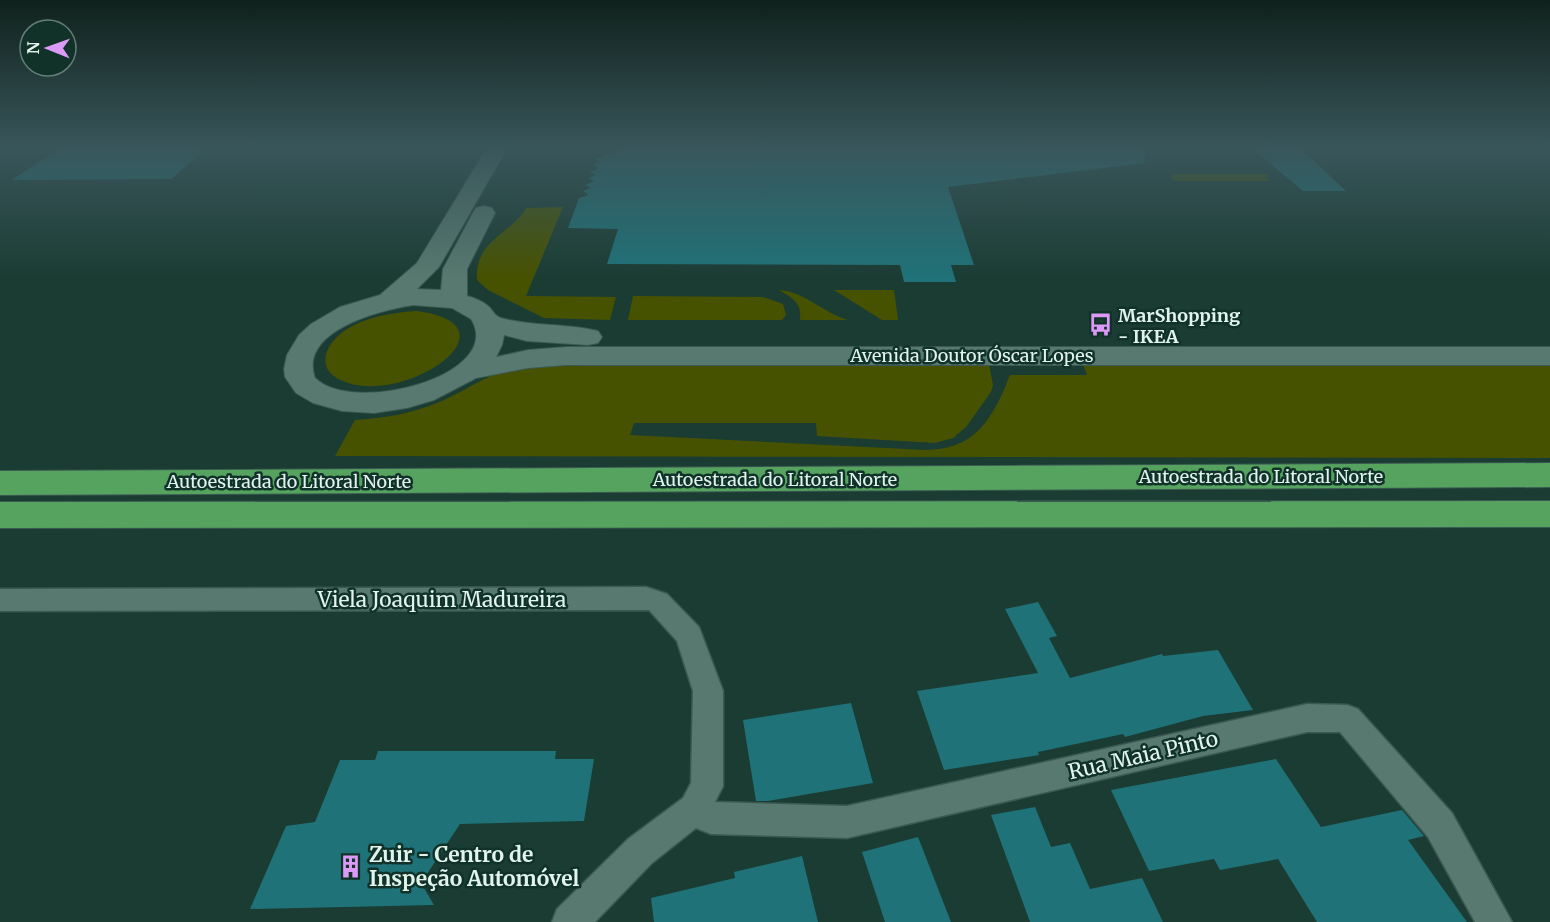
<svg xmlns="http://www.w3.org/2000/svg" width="1550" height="922" viewBox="0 0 1550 922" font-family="Merriweather,serif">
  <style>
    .green { fill: #475200 }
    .building { fill: #1f7278 }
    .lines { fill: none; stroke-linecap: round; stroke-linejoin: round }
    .minor-casing { stroke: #3b5952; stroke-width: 3 }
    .secondary-casing { stroke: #3b5952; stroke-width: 2 }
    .motorway-casing { stroke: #3b5952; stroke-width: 2 }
    .minor { fill: #57796f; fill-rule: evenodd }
    .secondary { fill: #57796f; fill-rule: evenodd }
    .motorway { fill: #56a25f; fill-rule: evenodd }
    .labels { text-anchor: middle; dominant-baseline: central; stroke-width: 5; stroke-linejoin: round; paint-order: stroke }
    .poi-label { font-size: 18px; font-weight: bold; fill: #e1f3ed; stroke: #103229; text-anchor: start }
    .street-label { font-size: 18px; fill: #e1f3ed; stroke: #103229 }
    .near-street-label { font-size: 21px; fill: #e1f3ed; stroke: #103229 }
    .near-poi-label { font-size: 21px; font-weight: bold; fill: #e1f3ed; stroke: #103229; text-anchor: start }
  </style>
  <rect width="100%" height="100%" fill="#1b3c33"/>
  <g class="green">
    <path d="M 1175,174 L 1269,174 L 1267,178 L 1270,181 L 1174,181 L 1171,177 Z"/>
    <path d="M 563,207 L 526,296 L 616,297 L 610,320 L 544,318 L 488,290 L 477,280 C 474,240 512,234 526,208 Z"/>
    <path d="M 779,290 C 806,292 823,313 848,320 L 800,320 C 802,303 793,298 779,290 Z"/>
    <path d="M 834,290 L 894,290 L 898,320 L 882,320 Z"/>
    <path d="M 633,296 L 763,297 L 783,304 L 786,315 L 782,320 L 628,320 Z"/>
    <path d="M 416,311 C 521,324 412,403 348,383 C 341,380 334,378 329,371 C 325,367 325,360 326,354 C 338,321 385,313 416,311 Z"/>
    <path d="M 552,363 L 989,364 L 993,385 L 991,392 L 966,427 L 953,438 L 935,443 L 817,436 L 816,423 L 634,423 L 630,435 L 926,450 C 968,449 986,429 1003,392 C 1006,386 1007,381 1010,375 L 1087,375 L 1083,364 L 1550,364 L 1550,458 L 335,456 L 355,420 C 387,418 415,413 444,400 C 466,390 487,375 511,369 C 524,365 538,365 552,363 Z"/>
  </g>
  <g class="building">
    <path d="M 59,148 L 207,148 L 171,179 L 12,180 Z"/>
    <path d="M 625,148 L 1144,148 L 1145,163 L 948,187 L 974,265 L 951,265 L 956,282 L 904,282 L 900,265 L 607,264 L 618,229 L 568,228 L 579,198 L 589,195 L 583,191 L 591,188 L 585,185 L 594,181 L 588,178 L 596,175 L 590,172 L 599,168 L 592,165 L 600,162 L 595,159 Z"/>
    <path d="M 1252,148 L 1300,148 L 1346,191 L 1303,191 Z"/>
    <path d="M 1038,602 L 1057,636 L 1049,638 L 1070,678 L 1162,654 L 1163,656 L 1218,650 L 1253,710 L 1203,716 L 1125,737 L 1123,734 L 1038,752 L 1039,755 L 944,770 L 917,691 L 1038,673 L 1005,609 Z"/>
    <path d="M 851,703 L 873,783 L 768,801 L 756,801 L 743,720 Z"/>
    <path d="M 378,751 L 556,751 L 555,759 L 594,759 L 584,821 L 460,824 L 421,883 L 434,905 L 250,909 L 286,826 L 315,822 L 340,760 L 375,760 Z"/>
    <path d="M 1276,759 L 1321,827 L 1402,810 L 1424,836 L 1408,840 L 1467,922 L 1317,922 L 1278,859 L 1220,870 L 1214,859 L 1149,871 L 1111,790 Z"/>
    <path d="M 1035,807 L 1051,847 L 1070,843 L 1090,889 L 1142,878 L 1163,922 L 1030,922 L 991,815 Z"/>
    <path d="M 918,837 L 951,922 L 885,922 L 862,852 Z"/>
    <path d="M 802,856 L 818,922 L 654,922 L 651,898 L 735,878 L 734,872 Z"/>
  </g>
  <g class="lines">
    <defs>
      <path id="minor" d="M 646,587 L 667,594 L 699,627 L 723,691 L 723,786 L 715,802 L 847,806 L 1307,704 L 1347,705 L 1358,709 L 1452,813 L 1512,922 L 1475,922 L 1428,837 L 1340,732 L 1307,732 L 847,838 L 711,834 L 696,828 L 652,863 L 595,922 L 552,922 L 557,909 L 628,839 L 683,798 L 691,783 L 693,691 L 677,641 L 649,610 L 0,611 L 0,589 Z"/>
      <path id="secondary" d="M 487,148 L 507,148 L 439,267 L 417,289 L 441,290 L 443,269 L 473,213 L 476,208 L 484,206 L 492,208 L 495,213 L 467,269 L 467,296 C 475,298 482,301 488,306 C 493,310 494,316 501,318 C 533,327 566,323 598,331 L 602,337 L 598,343 L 588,345 L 527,341 L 504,335 L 502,345 L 496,357 L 528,350 L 566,347 L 1550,347 L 1550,365 L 566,365 L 528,368 L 476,378 L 434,400 L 407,408 L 374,413 L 342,411 L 313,403 L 296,393 L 285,377 L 284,369 L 287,355 L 299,335 L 311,324 L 340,307 L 380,295 L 417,263 ZM 413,305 L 452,308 L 471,319 C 506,375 354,416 315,378 C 298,330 382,310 413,305 Z"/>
      <g id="motorway">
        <path d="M 1550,463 L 1550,487 L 0,495 L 0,471 Z"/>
        <path d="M 1550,501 L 1550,527 L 0,528 L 0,502 Z"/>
      </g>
    </defs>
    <use href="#minor" class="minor-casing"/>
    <use href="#secondary" class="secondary-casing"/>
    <use href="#motorway" class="motorway-casing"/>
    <use href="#minor" class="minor"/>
    <use href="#secondary" class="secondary"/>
    <use href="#motorway" class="motorway"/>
  </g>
  <linearGradient id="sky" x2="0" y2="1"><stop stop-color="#0f211c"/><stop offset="0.53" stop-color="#39565b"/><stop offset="1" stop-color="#39565b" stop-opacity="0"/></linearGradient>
  <rect width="1550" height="278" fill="url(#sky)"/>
  <defs>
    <symbol id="bus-bare" viewBox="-9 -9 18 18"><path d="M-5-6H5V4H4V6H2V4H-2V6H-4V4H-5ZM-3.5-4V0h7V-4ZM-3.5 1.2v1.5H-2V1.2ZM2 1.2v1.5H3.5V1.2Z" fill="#da9af6" stroke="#103229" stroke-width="2.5" paint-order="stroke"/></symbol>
    <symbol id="building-bare" viewBox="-9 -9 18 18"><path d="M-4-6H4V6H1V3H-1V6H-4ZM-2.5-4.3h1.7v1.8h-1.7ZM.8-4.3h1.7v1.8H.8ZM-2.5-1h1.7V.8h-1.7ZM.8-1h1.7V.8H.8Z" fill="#da9af6" stroke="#103229" stroke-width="2.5" paint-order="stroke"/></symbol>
  </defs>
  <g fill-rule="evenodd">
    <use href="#bus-bare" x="1084" y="308" width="33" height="33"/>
    <use href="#building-bare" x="334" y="850" width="33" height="33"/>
  </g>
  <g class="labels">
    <g class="poi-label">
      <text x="1118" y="315">MarShopping<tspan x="1118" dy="21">- IKEA</tspan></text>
    </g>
    <g class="street-label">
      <text x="972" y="355">Avenida Doutor Óscar Lopes</text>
      <text x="1261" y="476">Autoestrada do Litoral Norte</text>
      <text x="775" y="479">Autoestrada do Litoral Norte</text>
      <text x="289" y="481">Autoestrada do Litoral Norte</text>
    </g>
    <g class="near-street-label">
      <text x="442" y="599">Viela Joaquim Madureira</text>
      <text transform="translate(1143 755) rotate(-13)">Rua Maia Pinto</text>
    </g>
    <g class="near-poi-label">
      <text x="369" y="854">Zuir - Centro de<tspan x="369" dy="24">Inspeção Automóvel</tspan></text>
    </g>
  </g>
  <g transform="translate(48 48) rotate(271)"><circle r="28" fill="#103229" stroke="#647f77" stroke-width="1.5"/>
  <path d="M0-4.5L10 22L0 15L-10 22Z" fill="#da9af6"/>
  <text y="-9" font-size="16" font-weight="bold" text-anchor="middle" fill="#e1f3ed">N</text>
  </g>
</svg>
